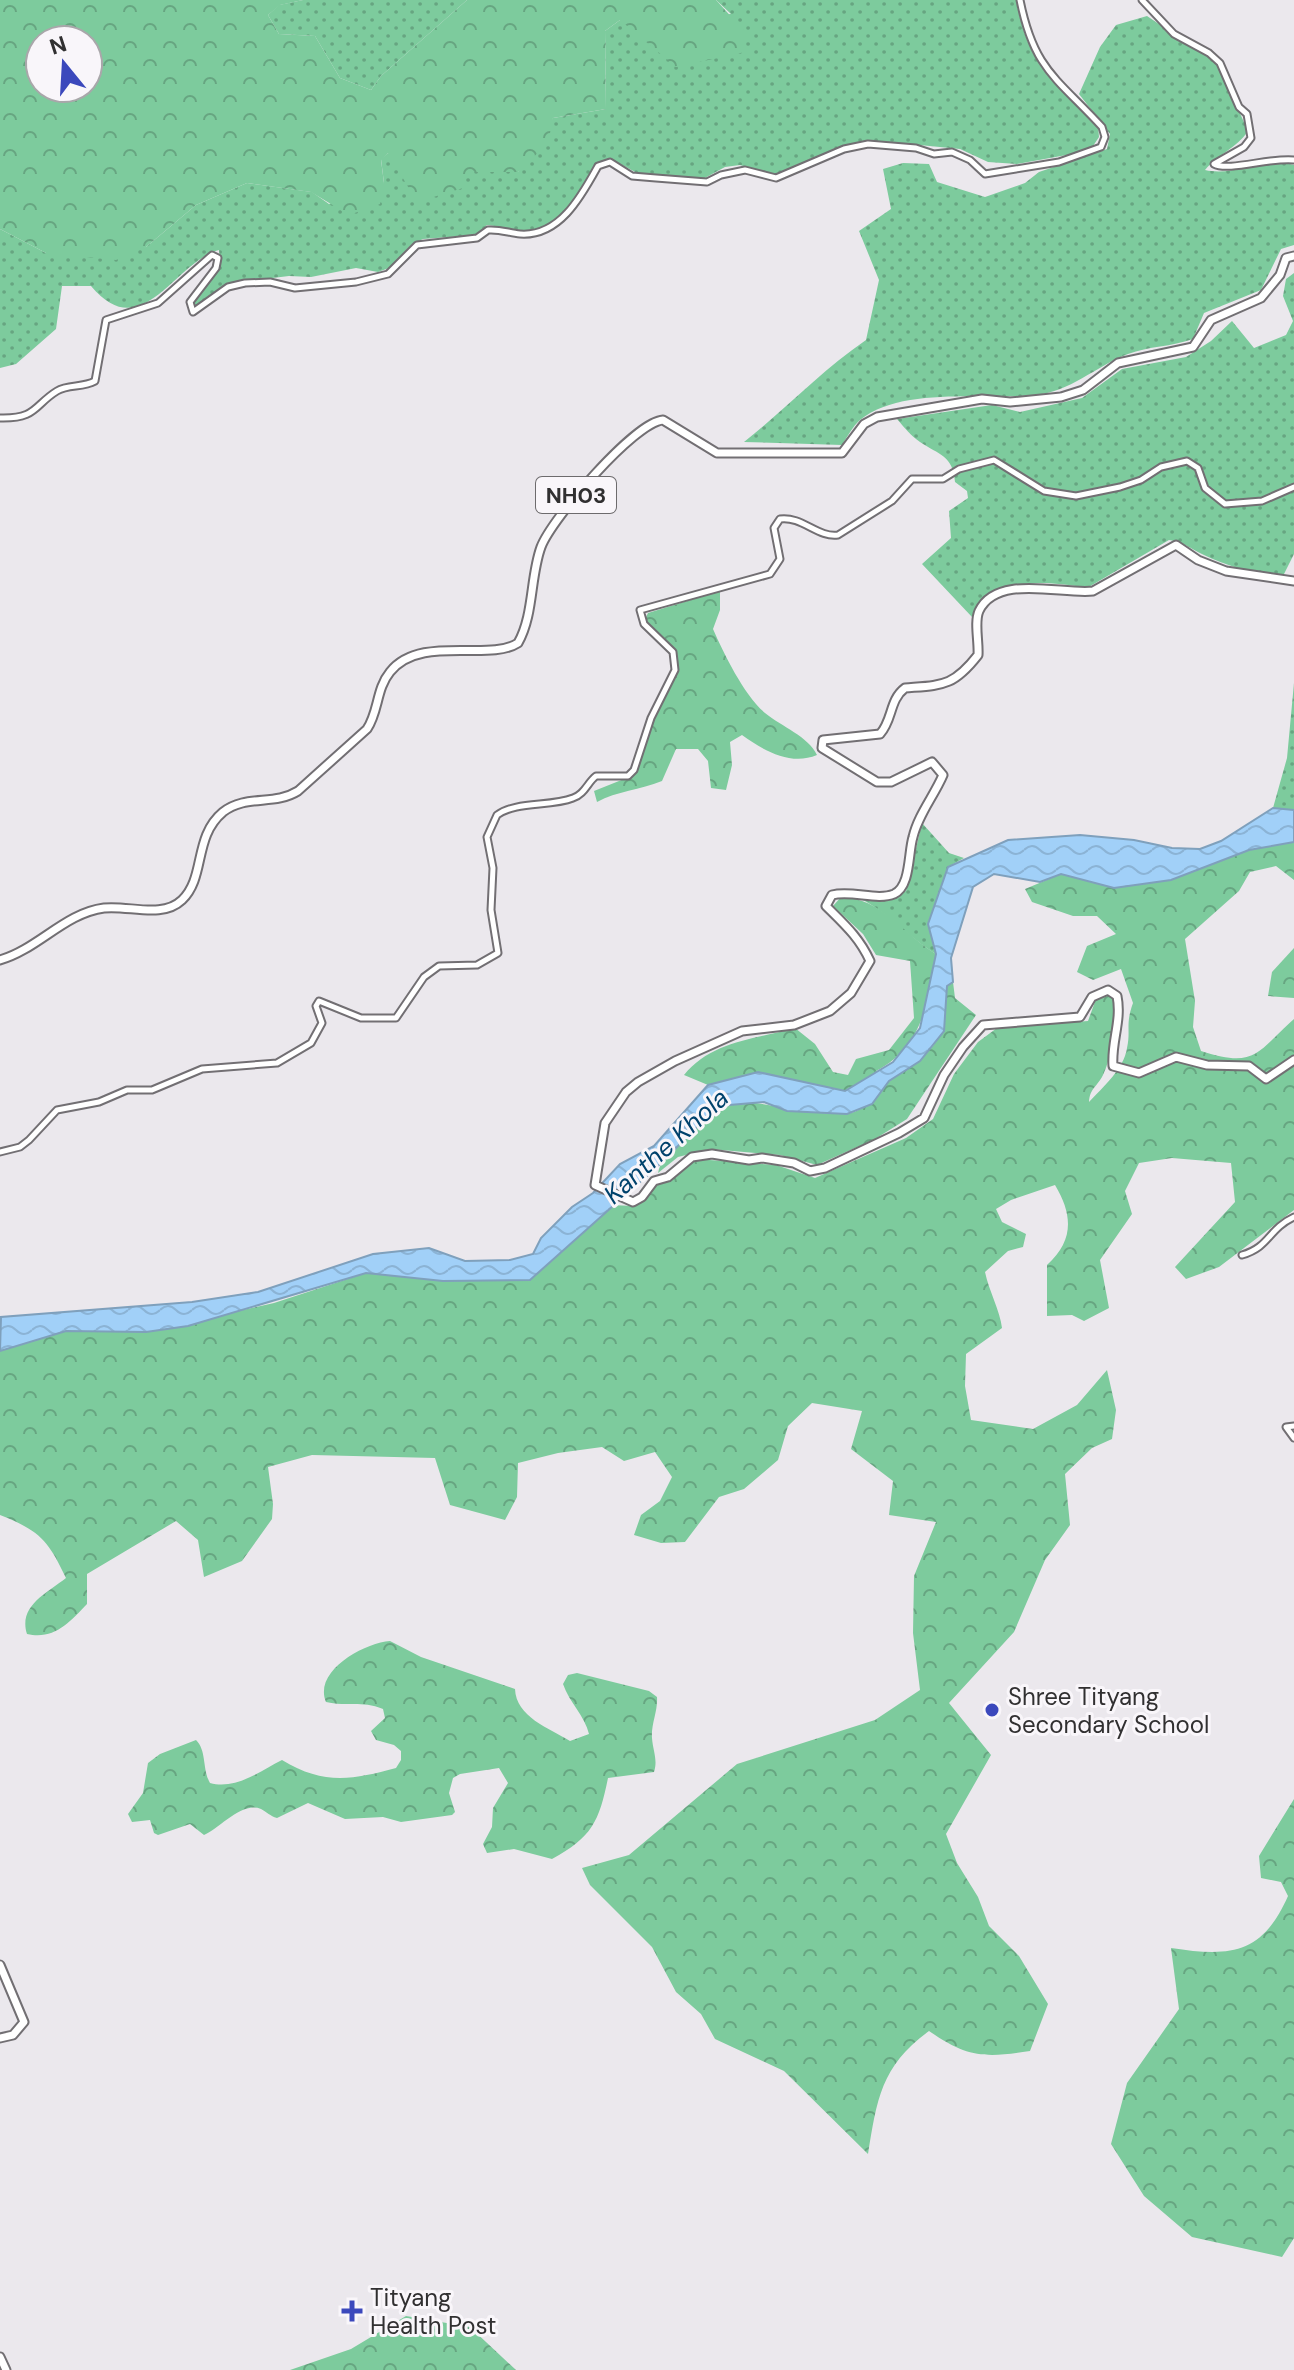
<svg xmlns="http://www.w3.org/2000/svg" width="1294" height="2370" viewBox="0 0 1294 2370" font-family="'DM Sans',sans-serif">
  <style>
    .green { fill: url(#green-dots) }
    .forest { fill: url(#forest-crowns); fill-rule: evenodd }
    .water { fill: url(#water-waves); stroke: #7fa0bc; stroke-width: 2 }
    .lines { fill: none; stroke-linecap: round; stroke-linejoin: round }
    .street-casing { stroke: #726f73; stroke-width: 9 }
    .secondary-casing { stroke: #726f73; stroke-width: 11 }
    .primary-casing { stroke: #726f73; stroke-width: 11 }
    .street { stroke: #fff; stroke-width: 5 }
    .secondary { stroke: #fff; stroke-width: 7 }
    .primary { stroke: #fff; stroke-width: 7 }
    .poi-dot { fill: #3b48bc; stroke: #f9f6fa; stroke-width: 3 }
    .labels { text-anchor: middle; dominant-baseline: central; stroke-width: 6; stroke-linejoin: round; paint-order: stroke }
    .shield { fill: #f9f6fa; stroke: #6d6b6d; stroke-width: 2 }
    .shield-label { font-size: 22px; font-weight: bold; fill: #313031 }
    .poi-label { font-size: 24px; fill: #313031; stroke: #f9f6fa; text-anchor: start }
    .water-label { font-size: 26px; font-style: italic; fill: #00426c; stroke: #f9f6fa }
  </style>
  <defs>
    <pattern id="green-dots" width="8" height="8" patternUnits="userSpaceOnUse" patternTransform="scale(2)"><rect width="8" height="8" fill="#7dcb9d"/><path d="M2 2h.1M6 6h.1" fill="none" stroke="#67a581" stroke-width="1.8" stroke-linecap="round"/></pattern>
    <pattern id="forest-crowns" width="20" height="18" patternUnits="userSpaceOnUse" patternTransform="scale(2)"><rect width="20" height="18" fill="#7dcb9d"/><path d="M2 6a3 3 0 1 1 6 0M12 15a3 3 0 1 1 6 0" fill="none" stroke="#67a581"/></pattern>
    <pattern id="water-waves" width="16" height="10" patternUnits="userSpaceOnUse" patternTransform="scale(2)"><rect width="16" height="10" fill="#a1d0f8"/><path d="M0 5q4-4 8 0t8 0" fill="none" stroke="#8bb3d5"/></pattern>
  </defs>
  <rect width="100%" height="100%" fill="#ebe8ed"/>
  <g class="green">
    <path d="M 303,0 L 467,0 L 381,76 L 371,90 L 340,78 L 315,36 L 279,34 L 268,15 L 279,5 Z"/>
    <path d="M 716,0 L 1016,0 C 1029,67 1052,81 1098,126 L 1099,137 L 1093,146 L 1072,154 L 1017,164 L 988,162 L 960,149 L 879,141 L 841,147 L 789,172 L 774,176 L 740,165 L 725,167 L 703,179 L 637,173 L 613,160 L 599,162 C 579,188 564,230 524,231 C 512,231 500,226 487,225 L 476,235 L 423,239 L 412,244 L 389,268 L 378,272 L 356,268 L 311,277 L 289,276 L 230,283 L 195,307 L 194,302 L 220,264 L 219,250 C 174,262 142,347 91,286 L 62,286 L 56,329 L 16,364 L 0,368 L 0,229 L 46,253 L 146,247 L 196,205 L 247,183 L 312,192 L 329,204 L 384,183 L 381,159 L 388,153 L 467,172 L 518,172 L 553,118 L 606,109 L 605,31 L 620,20 L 731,14 Z"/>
    <path d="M 1147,16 L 1217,63 L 1248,131 C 1236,149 1219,153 1205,170 C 1235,177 1264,156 1294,165 L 1294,245 L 1281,249 L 1261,290 L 1204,313 L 1193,339 C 1171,347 1149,346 1128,354 C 1094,367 1071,392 1034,395 C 986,400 901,386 860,420 C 853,426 847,437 842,445 L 744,442 C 786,409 822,370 866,340 L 879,280 L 859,231 L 891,209 L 883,169 L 903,163 L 929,164 L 937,182 L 985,197 L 1025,183 L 1039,172 L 1107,149 L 1110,134 L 1079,94 L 1100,47 L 1116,25 Z"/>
    <path d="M 1294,273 L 1294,554 L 1284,574 C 1258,576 1227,566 1204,555 C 1191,549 1184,542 1169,540 L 1087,588 C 1048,581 994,575 972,617 L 922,564 L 951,538 L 949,511 L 968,498 L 967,491 L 955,482 C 953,455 939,455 920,442 C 911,436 904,427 897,419 L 992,405 L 1020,412 L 1082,398 L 1122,369 L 1186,357 L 1211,341 L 1232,321 L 1254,348 L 1286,335 L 1293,321 L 1283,296 L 1286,279 Z"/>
    <path d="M 1294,683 L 1294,810 L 1273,808 L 1287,758 Z"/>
    <path d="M 922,823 L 949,853 L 964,858 L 948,867 L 928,923 L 936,954 C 908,937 888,912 859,898 L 879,901 L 906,891 Z"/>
  </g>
  <g class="forest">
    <path d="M 0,0 L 303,0 L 280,5 L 268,15 L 279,34 L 315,36 L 340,78 L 371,90 L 381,76 L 467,0 L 716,0 L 746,33 L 745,52 L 676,67 L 620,20 L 605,31 L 606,109 L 553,118 L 548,143 L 518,172 L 467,172 L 463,188 L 417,202 L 388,153 L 381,160 L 384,183 L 380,204 L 349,215 L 311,192 L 247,183 L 196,205 L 146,247 L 116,260 L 46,253 L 0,229 ZM 40,40 L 88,40 L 88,88 L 40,88 Z"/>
    <path d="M 720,591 L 720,610 L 713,629 C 724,654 744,695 765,713 C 782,727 808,736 817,755 C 791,766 764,751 742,735 L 730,742 L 732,765 L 726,790 L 711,788 L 708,761 L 698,749 L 676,749 L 662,781 C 640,790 617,791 597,802 L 594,791 L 634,775 L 652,720 L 678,667 L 677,654 L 645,619 L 648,613 Z"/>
    <path d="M 1294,842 L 1294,880 L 1276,866 L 1250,872 L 1239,891 L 1185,939 L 1195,1001 L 1193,1027 L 1201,1051 C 1256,1069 1257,1052 1294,1019 L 1294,1210 L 1219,1267 L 1186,1279 L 1175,1267 L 1235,1202 L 1231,1163 L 1172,1158 L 1139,1163 L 1125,1191 L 1132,1214 L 1100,1260 L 1109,1308 L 1084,1321 L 1072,1315 L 1047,1316 L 1047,1265 C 1074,1241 1073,1215 1055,1185 L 1011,1200 L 996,1209 L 1002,1222 L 1026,1234 L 1023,1247 L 1008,1251 L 985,1272 C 989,1291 1000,1311 1002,1328 L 966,1354 L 965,1386 L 971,1420 L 1033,1429 L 1077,1405 L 1107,1370 L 1116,1410 L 1112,1439 L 1092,1448 L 1065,1474 L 1070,1525 L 1045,1560 L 1014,1632 L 949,1703 L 991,1755 L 946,1834 L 957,1863 L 978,1897 L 989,1926 L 1019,1956 L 1048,2004 L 1030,2051 C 985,2058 968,2058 929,2031 C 881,2066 877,2099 868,2154 L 784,2071 L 715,2039 L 701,2014 L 676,1992 L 652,1947 L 590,1885 L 582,1868 L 629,1855 L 737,1764 L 875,1720 L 920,1690 L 913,1633 L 914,1576 L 936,1522 L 889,1515 L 893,1481 L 851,1449 L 862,1411 L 812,1403 L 788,1426 L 778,1460 L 744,1489 L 719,1497 L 685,1542 L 661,1543 L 634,1535 L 641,1515 L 660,1501 L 672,1477 L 655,1452 L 624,1461 L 602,1447 L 558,1453 L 518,1463 L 517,1497 L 505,1520 L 450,1505 L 435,1458 L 312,1455 L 268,1467 L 273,1504 L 272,1519 L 242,1561 L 204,1577 L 198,1540 L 176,1521 L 87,1574 L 87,1604 C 69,1623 54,1640 27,1634 C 18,1606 47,1593 66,1578 C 48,1540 40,1531 0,1515 L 0,1351 L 66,1331 L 146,1332 L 274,1303 L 366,1273 L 443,1281 L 530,1280 L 611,1205 L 634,1206 L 641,1202 L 657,1184 L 696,1159 L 776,1165 L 815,1178 L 906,1138 L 933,1119 L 954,1074 L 978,1042 L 997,1028 L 1088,1021 L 1096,999 L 1111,995 C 1120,1012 1112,1057 1103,1075 C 1097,1087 1090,1088 1089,1102 C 1103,1087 1124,1069 1127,1048 C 1131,1030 1125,1025 1133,1003 L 1121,969 L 1093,980 L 1077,972 L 1087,946 L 1116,934 L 1097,916 L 1073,916 L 1032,902 L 1025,889 L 1061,874 L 1114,888 L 1171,880 L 1249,850 Z"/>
    <path d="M 841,897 C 882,898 903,934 936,954 C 928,1002 923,1047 876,1071 L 875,1075 L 845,1091 L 758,1072 L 708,1085 L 684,1075 C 711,1041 756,1039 795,1028 L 815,1044 L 833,1072 L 848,1075 L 856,1059 L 889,1050 L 914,1018 L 910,961 L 876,955 L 863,934 L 833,906 Z"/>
    <path d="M 1294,948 L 1294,998 L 1268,996 L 1272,972 Z"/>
    <path d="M 953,982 L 955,998 L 976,1015 L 907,1119 L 875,1139 L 817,1165 L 780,1155 L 710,1149 L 678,1157 L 658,1173 C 660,1160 674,1149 682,1139 C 737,1078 755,1111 821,1112 C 830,1112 841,1116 851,1113 C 876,1105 874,1092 892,1079 C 939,1045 943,1046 947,986 Z"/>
    <path d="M 390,1641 L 421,1657 L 515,1689 C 516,1717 549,1728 570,1741 L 589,1734 C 585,1716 569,1702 563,1684 L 568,1675 L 577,1673 L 649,1691 L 657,1697 C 658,1711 651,1724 652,1738 C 653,1751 658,1760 654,1772 L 608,1778 C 599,1822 592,1837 552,1859 L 514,1849 L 487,1853 L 483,1844 L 492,1827 L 493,1808 L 508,1783 L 499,1768 L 460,1774 L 453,1778 L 449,1793 L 455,1812 L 452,1815 L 401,1822 L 383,1817 L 345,1819 L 308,1803 L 277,1818 C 270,1816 267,1812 261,1809 C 242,1801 219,1829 204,1835 L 190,1824 L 158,1835 L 154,1833 L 150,1820 L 132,1822 L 128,1814 L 143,1793 L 148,1763 L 160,1754 L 196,1740 C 207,1751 202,1769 210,1783 C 236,1790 260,1771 282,1760 C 323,1785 352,1780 396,1768 L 401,1760 L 401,1751 L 394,1745 L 376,1740 L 371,1731 L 385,1718 L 383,1709 C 361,1700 347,1707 326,1702 C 313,1671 364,1643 390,1641 Z"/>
    <path d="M 1294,1799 L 1294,2238 L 1282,2257 L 1192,2237 L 1144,2196 L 1111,2144 L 1127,2083 L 1179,2009 L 1171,1948 C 1230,1957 1262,1955 1288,1896 L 1281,1882 L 1261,1878 L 1259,1856 Z"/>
    <path d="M 406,2316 L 470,2327 L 516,2370 L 290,2370 L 351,2349 Z"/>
  </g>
  <path class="water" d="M 1273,808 L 1294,810 L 1294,842 L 1249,850 L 1171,880 L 1114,888 L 1061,874 L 1040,882 L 994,874 L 973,887 L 951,958 L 953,982 L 947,986 L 944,1031 L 920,1061 L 889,1081 L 872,1104 L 847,1114 L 787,1111 L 764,1102 L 718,1106 L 659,1165 L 530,1280 L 443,1281 L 366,1273 L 188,1326 L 146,1332 L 66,1331 L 0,1351 L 1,1317 L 192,1302 L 258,1292 L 373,1254 L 429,1248 L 465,1261 L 510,1260 L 533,1254 L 541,1238 L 572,1207 L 593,1193 L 620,1164 L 654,1146 L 708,1085 L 758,1072 L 845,1091 L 893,1062 L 920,1028 L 936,954 L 928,924 L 948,867 L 1008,840 L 1080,835 L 1134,840 L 1172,848 L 1200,849 L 1221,841 Z"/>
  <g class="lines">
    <defs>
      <g id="street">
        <path d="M 1142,0 L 1174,34 L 1209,53 L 1220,63 L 1239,107 L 1247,114 L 1251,138 L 1244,147 L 1214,164 C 1228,172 1271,157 1294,160"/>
        <path d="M 0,418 C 37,419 34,405 57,391 C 68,384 83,388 95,381 L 106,320 L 158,303 L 212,255 L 218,258 L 216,268 L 190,302 L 193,312 L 228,287 L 245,283 L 270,282 L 295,288 L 356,282 L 388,274 L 417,245 L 477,238 L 488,230 C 500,229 509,233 520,234 C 560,237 582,195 598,166 L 610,162 L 632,176 L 656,178 L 707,182 L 721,175 L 745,170 L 776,178 L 844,149 L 868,144 L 916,148 L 934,154 L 952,152 L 970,160 L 985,174 L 1059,162 L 1101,147 L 1105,137 L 1102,127 C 1057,78 1034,70 1020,0"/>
        <path d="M 0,1152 L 20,1147 L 29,1140 L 57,1110 L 99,1102 L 127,1090 L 152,1090 L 202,1069 L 277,1063 L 311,1043 L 322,1023 L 316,1006 L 319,1001 L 361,1018 L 396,1018 L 424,977 L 439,966 L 477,965 L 498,953 L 491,910 L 493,868 L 487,837 L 497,815 C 516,801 550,807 573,798 C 585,794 587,783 596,776 L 628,776 L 634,770 L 651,718 L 675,670 L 673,652 L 644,624 L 640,610 L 770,574 L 780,559 L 774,528 L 780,519 C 802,516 818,538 838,535 L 892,501 L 912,479 L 943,479 L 959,469 L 994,460 L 1044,491 L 1076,496 L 1120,487 L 1141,480 L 1161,467 L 1187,461 L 1198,468 L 1205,488 L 1225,504 L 1262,501 L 1294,487"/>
        <path d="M 1242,1255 C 1270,1247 1268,1229 1294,1217"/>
        <path d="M 1294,1426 L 1286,1427 L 1294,1438"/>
      </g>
      <g id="secondary">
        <path d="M 1294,581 L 1226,571 L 1198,560 L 1176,545 L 1093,591 C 1063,595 997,573 979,611 C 974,622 979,642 978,655 C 953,687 942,685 905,688 C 889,700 893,720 880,734 L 823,740 L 822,748 L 877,782 L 891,782 L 932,762 L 943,775 C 934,796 918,815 913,837 C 908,853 911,886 894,894 C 877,901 852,890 832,895 L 826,906 C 844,924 859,937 870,961 L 851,993 L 830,1011 L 794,1025 L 742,1031 L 675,1061 L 638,1082 L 626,1092 L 605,1123 L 595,1185 L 633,1202 L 642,1197 L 654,1181 L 668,1177 L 692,1157 L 712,1154 L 749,1160 L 762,1158 L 794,1163 L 810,1171 L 825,1168 L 899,1133 L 924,1118 L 944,1075 L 963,1047 L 983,1025 L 1080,1017 L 1092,997 L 1108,990 L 1117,996 C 1122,1021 1111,1042 1113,1066 L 1139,1073 L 1176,1057 L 1207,1065 L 1249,1066 L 1266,1079 L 1294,1060"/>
        <path d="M 0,1965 L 24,2022 L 13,2035 L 0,2038"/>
        <path d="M 0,2357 L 6,2370"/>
      </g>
      <path id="primary" d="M 0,960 C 38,949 65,913 104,908 C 129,905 162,919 182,900 C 206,877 193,837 223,812 C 246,794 274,806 298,791 L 367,729 C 379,711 376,689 390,672 C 420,634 489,662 518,643 C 534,615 530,577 541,547 C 552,518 635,422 663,420 L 717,453 L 842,453 L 864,424 L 877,417 L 982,399 L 1010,402 L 1061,397 L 1083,390 L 1118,363 L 1193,347 L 1211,320 L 1261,298 L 1280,275 L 1286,258 L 1294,256"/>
    </defs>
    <use href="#street" class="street-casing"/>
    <use href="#secondary" class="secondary-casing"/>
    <use href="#primary" class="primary-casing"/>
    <use href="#street" class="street"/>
    <use href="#secondary" class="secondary"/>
    <use href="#primary" class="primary"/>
  </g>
  <g class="poi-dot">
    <circle cx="992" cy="1710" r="8"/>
    <path d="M348 2299h8v8h8v8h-8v8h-8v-8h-8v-8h8z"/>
  </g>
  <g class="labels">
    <rect class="shield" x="536" y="477" width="80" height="36" rx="6"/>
    <g class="shield-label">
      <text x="576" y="495">NH03</text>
    </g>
    <g class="poi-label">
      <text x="1008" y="1696">Shree Tityang<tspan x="1008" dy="28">Secondary School</tspan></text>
      <text x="370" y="2297">Tityang<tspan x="370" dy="28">Health Post</tspan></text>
    </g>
    <g class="water-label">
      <text transform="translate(666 1146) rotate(-42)">Kanthe Khola</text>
    </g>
  </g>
  <g transform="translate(64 64) rotate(342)"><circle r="38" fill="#f9f6fa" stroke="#a9a7aa" stroke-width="2"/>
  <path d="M0-6L14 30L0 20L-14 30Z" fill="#3b48bc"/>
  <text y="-12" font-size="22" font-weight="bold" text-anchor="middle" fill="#313031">N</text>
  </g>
</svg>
